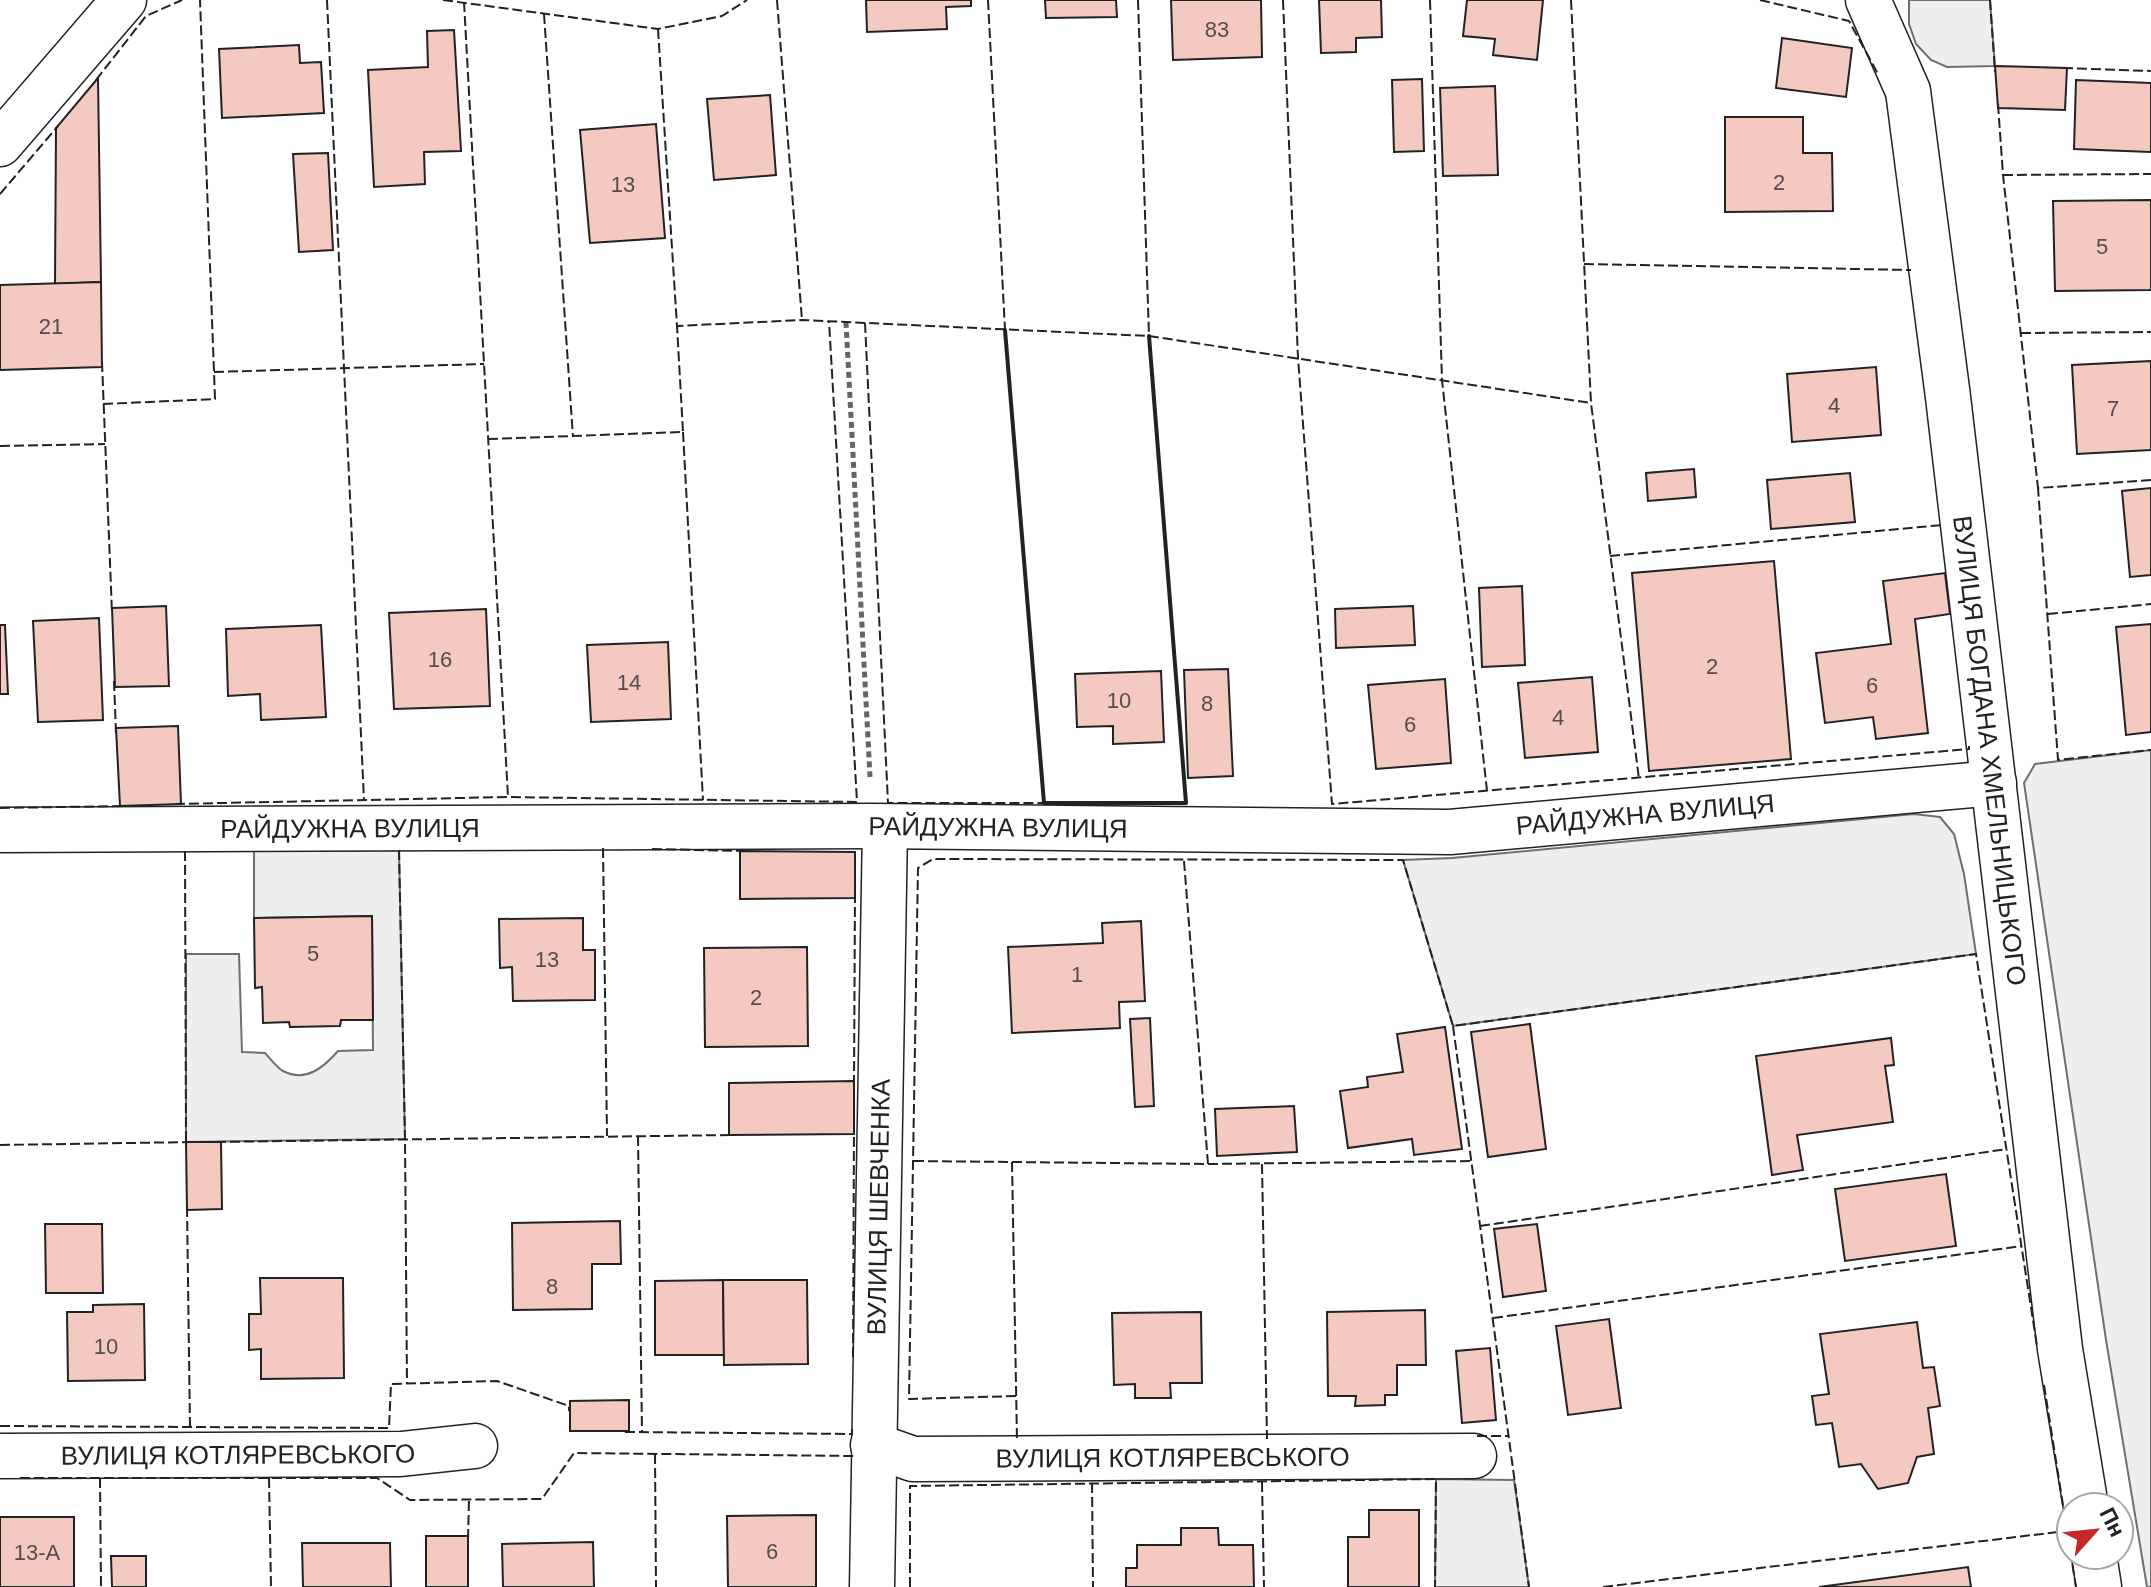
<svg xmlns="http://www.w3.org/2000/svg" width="2151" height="1587" viewBox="0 0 2151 1587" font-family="Helvetica,sans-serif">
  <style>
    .green { fill: #eee; stroke: #6f6f6f; stroke-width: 2 }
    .building { fill: #f3c9c0; stroke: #222; stroke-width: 2 }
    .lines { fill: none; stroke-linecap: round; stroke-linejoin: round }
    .street-casing { stroke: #222; stroke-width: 47 }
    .path { stroke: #646464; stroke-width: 5; stroke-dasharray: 6 4; stroke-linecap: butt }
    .street { stroke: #fff; stroke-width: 44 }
    .fence { stroke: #222; stroke-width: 2; stroke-dasharray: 10 4; stroke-linecap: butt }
    .wall { stroke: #222; stroke-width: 4 }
    .labels { text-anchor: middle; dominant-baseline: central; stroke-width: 6; stroke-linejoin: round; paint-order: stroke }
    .number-label { font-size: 22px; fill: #564c4a }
    .street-label { font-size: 26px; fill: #222; stroke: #fff }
  </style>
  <rect width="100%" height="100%" fill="#fff"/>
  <g class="green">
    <path d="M 1909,0 L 1990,0 L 1995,66 L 1947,67 L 1931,60 L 1916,44 L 1909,24 Z"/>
    <path d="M 2151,750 L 2151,1587 L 2147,1587 L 2106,1340 L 2024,783 L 2035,764 Z"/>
    <path d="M 1914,814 L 1940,817 L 1954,834 L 1964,874 L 1976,954 L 1453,1026 L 1403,860 L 1452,858 Z"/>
    <path d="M 399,850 L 405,1139 L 186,1142 L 186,954 L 239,954 L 242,1052 L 265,1053 C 270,1058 277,1068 283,1071 C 306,1083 324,1067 338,1051 L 373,1050 L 372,916 L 254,918 L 254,851 Z"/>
    <path d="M 1436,1479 L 1514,1480 L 1529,1587 L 1435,1587 Z"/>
  </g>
  <g class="building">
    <path d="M 866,0 L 971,0 L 971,6 L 946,7 L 947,29 L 867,32 Z"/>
    <path d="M 1045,0 L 1116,0 L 1117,17 L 1046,18 Z"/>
    <path d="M 1171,0 L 1261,0 L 1262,57 L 1173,60 Z"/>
    <path d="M 1319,0 L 1381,0 L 1382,37 L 1356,38 L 1356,52 L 1321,53 Z"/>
    <path d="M 1467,0 L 1543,0 L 1537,60 L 1493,55 L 1495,39 L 1463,36 Z"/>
    <path d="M 454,30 L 461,151 L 424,152 L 425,184 L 374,187 L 368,70 L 428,67 L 427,31 Z"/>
    <path d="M 1782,38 L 1852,48 L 1846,97 L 1776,88 Z"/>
    <path d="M 299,45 L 300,63 L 321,62 L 324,113 L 222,118 L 219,49 Z"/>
    <path d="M 1995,66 L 2067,68 L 2065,110 L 1998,108 Z"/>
    <path d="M 98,78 L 101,282 L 55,284 L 56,128 Z"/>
    <path d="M 1422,79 L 1424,151 L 1394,152 L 1392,80 Z"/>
    <path d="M 2076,80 L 2151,83 L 2151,152 L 2074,149 Z"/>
    <path d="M 1495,86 L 1498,175 L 1443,176 L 1440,88 Z"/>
    <path d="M 770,95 L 776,175 L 714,180 L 707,99 Z"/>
    <path d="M 1725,117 L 1803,117 L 1803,153 L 1832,153 L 1833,211 L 1725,212 Z"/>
    <path d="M 656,124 L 665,238 L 590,243 L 580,130 Z"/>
    <path d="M 328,153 L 333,250 L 299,252 L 293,154 Z"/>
    <path d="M 2151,200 L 2151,290 L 2055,291 L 2053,201 Z"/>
    <path d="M 101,282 L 102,367 L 0,370 L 0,285 Z"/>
    <path d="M 2151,361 L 2151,450 L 2077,454 L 2072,365 Z"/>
    <path d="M 1876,367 L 1881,435 L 1792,442 L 1787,374 Z"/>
    <path d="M 1694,469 L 1696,497 L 1648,501 L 1646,473 Z"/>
    <path d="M 1850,473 L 1855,522 L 1771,529 L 1767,480 Z"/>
    <path d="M 2151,488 L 2151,575 L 2130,577 L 2122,491 Z"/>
    <path d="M 1774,561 L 1791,759 L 1649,771 L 1632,573 Z"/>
    <path d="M 1945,573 L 1950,614 L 1915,619 L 1928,733 L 1876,739 L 1873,717 L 1825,723 L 1816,653 L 1891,644 L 1883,581 Z"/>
    <path d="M 1522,586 L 1525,665 L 1482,667 L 1479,588 Z"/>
    <path d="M 166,606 L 169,686 L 115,687 L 112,608 Z"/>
    <path d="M 1413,606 L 1415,645 L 1336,648 L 1335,609 Z"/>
    <path d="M 486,609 L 490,706 L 394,709 L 389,613 Z"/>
    <path d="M 99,618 L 103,720 L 38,722 L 33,621 Z"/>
    <path d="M 2151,624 L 2151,732 L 2126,735 L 2116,627 Z"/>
    <path d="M 0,625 L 5,625 L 8,694 L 0,694 Z"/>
    <path d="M 321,625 L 326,717 L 261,720 L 260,694 L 228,696 L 226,629 Z"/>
    <path d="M 668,642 L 671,719 L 591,722 L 587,645 Z"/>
    <path d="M 1228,669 L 1233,776 L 1188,778 L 1184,670 Z"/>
    <path d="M 1161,671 L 1164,742 L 1113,744 L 1113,726 L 1077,727 L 1075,674 Z"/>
    <path d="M 1592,677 L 1598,752 L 1525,758 L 1518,683 Z"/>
    <path d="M 1445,679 L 1451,763 L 1376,769 L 1368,685 Z"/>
    <path d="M 178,726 L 181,804 L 120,806 L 116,728 Z"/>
    <path d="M 740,851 L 855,852 L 855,898 L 740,899 Z"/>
    <path d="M 372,916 L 373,1020 L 341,1020 L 340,1026 L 290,1027 L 289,1022 L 263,1023 L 262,987 L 255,988 L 254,918 Z"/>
    <path d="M 583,918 L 583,950 L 595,950 L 595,1000 L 513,1001 L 512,967 L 500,968 L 499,919 Z"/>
    <path d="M 1141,921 L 1145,1001 L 1119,1002 L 1120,1028 L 1012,1033 L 1008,947 L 1103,943 L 1102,923 Z"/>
    <path d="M 807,947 L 808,1046 L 705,1047 L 704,948 Z"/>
    <path d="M 1150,1018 L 1154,1106 L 1135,1107 L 1130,1019 Z"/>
    <path d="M 1530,1024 L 1546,1149 L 1488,1157 L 1471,1032 Z"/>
    <path d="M 1445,1027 L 1462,1149 L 1414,1155 L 1412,1139 L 1348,1148 L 1340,1091 L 1368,1087 L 1367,1077 L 1403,1072 L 1397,1034 Z"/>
    <path d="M 1891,1038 L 1894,1065 L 1885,1066 L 1893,1122 L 1797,1135 L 1803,1170 L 1772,1175 L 1756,1056 Z"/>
    <path d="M 854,1081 L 854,1134 L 729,1135 L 729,1083 Z"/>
    <path d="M 1294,1106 L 1297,1152 L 1217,1156 L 1215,1109 Z"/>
    <path d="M 186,1142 L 221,1142 L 222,1209 L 187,1210 Z"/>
    <path d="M 1946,1174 L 1956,1246 L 1845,1261 L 1835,1189 Z"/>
    <path d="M 620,1221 L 621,1264 L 592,1264 L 592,1309 L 513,1310 L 512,1223 Z"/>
    <path d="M 45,1224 L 102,1224 L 103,1293 L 46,1293 Z"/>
    <path d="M 1537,1224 L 1546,1291 L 1503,1297 L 1494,1229 Z"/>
    <path d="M 260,1278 L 343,1278 L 344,1378 L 261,1379 L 261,1349 L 249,1350 L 249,1314 L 261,1314 Z"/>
    <path d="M 723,1280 L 724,1355 L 655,1355 L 655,1281 Z"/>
    <path d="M 723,1280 L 807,1280 L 808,1364 L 724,1365 Z"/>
    <path d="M 144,1304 L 145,1380 L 68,1381 L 67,1312 L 93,1312 L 93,1305 Z"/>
    <path d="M 1425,1310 L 1426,1365 L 1397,1365 L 1397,1395 L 1385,1395 L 1385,1405 L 1355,1406 L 1356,1396 L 1328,1396 L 1327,1312 Z"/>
    <path d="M 1201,1312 L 1202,1383 L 1170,1383 L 1171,1398 L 1135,1398 L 1135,1384 L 1114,1385 L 1112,1313 Z"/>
    <path d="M 1609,1319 L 1621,1408 L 1568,1415 L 1556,1326 Z"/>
    <path d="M 1917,1322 L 1923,1368 L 1934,1367 L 1940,1406 L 1928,1408 L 1934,1454 L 1917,1457 L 1908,1483 L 1878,1489 L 1861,1464 L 1839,1467 L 1832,1423 L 1816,1425 L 1812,1396 L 1829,1394 L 1820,1334 Z"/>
    <path d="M 1490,1348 L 1496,1420 L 1462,1423 L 1456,1351 Z"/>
    <path d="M 629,1400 L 629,1431 L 570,1431 L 570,1401 Z"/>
    <path d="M 1369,1510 L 1419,1510 L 1419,1587 L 1348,1587 L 1348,1537 L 1369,1537 Z"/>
    <path d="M 816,1515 L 816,1587 L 728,1587 L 727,1516 Z"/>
    <rect x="0" y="1517" width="74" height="70"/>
    <path d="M 1181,1528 L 1218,1528 L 1219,1545 L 1253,1545 L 1254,1587 L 1126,1587 L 1126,1568 L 1137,1568 L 1137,1545 L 1181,1545 Z"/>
    <rect x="426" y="1536" width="42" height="51"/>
    <path d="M 593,1542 L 594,1587 L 503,1587 L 502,1544 Z"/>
    <path d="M 302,1543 L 390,1543 L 391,1587 L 303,1587 Z"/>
    <path d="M 111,1556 L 146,1556 L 146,1587 L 112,1587 Z"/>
    <path d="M 1968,1567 L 1971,1587 L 1819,1587 Z"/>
  </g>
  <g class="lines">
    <defs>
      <g id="street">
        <path id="s1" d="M 1868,0 L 1908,91 L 1948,397 L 2060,1349 L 2086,1507"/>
        <path d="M 0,144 L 124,0"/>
        <path id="s2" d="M 0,830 L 873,826 L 1450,832 L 1994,783"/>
        <path id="s3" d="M 873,1445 L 913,1459 L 1474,1456"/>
        <path id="s4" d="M 0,1456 L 401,1454 L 475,1446"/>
        <path d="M 2094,1555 L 2099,1587"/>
        <path id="s5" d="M 872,1587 L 885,827"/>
      </g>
    </defs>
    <use href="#street" class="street-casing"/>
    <path class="path" d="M 846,322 L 870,777"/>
    <use href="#street" class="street"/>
    <g class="fence">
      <path d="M 327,0 L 364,800"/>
      <path d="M 443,0 L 658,29 L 722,16 L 747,0"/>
      <path d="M 777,0 L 802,320"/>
      <path d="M 988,0 L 1005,330"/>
      <path d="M 1138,0 L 1149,336"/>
      <path d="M 1283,0 L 1298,358 L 1332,804 L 1969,749 L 1969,746"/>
      <path d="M 1430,0 L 1442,380 L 1487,791"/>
      <path d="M 1571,0 L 1591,403 L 1639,779"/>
      <path d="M 1760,0 L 1849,21 L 1878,74"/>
      <path d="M 1990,0 L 1995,72"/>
      <path d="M 464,2 L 508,797"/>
      <path d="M 544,14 L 573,437"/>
      <path d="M 658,29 L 677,326 L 802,320 L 1149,336 L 1591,403"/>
      <path d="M 2063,68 L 2151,71"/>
      <path d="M 96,80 L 146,16 L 182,0"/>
      <path d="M 1998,104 L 2003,175 L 2038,488"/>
      <path d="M 2003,175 L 2151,174"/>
      <path d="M 0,194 L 58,126"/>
      <path d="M 1584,264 L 1911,270"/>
      <path d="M 865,323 L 888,803 L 1044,803"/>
      <path d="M 2021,333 L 2151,332"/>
      <path d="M 102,362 L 112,613"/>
      <path d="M 214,372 L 484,364"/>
      <path d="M 103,404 L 215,399 L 200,0"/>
      <path d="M 683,432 L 703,800"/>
      <path d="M 488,439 L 683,432 L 677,326"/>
      <path d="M 0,446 L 105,444"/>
      <path d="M 2151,480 L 2038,488 L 2058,760 L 2151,750"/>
      <path d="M 1610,556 L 1942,525"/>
      <path d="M 2048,614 L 2151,604"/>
      <path d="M 114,681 L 116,733"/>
      <path d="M 175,804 L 508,797 L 857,802 L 829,321"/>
      <path d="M 0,808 L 123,806"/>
      <path d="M 603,848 L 607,1136"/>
      <path d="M 652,849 L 744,851"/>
      <path d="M 399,850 L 405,1139 L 407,1384"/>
      <path d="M 185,851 L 186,1143"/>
      <path d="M 1184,861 L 1208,1164"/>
      <path d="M 1453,1026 L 1529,1587"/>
      <path d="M 854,1085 L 855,893"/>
      <path d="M 638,1136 L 642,1432"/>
      <path d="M 216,1142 L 732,1135"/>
      <path d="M 0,1145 L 192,1142"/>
      <path d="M 914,1161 L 1208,1164 L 1471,1161"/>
      <path d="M 1012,1162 L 1017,1441"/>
      <path d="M 1262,1164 L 1267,1439"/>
      <path d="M 187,1207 L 190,1427"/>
      <path d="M 1480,1226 L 2007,1149"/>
      <path d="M 1493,1318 L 2022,1246"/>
      <path d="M 853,1357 L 854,1129"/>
      <path d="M 2044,1385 L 2076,1587"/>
      <path d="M 1016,1396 L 909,1399 L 918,868 L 933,859 L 1403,860 L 1453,1026 L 1976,954 L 2037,1346"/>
      <path d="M 0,1426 L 389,1428 L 391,1384 L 497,1381 L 569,1406 L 569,1411"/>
      <path d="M 625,1432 L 852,1434 L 852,1429"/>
      <path d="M 1477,1436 L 1509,1436"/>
      <path d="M 655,1454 L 656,1587"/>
      <path d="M 20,1478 L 377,1478 L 410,1500 L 542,1499 L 574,1453 L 854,1456 L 854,1459"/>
      <path d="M 100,1478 L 101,1587"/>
      <path d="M 269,1478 L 271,1587"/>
      <path d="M 1262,1482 L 1264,1587"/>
      <path d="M 1092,1483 L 1093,1587"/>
      <path d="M 468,1539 L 469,1499"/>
      <path d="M 910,1587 L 910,1486 L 1436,1479 L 1435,1587"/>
      <path d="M 1603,1587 L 2066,1531"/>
    </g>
    <path class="wall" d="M 1005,330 L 1044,803 L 1186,803 L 1149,336"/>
  </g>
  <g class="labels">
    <g class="number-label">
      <text x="1217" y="29">83</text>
      <text x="1779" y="182">2</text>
      <text x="623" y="184">13</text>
      <text x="2102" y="246">5</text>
      <text x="51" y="326">21</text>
      <text x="1834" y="405">4</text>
      <text x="2113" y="408">7</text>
      <text x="440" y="659">16</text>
      <text x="1712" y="666">2</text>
      <text x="629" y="682">14</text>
      <text x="1872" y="685">6</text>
      <text x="1119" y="700">10</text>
      <text x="1207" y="703">8</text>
      <text x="1558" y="717">4</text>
      <text x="1410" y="724">6</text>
      <text x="313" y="953">5</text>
      <text x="547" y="959">13</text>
      <text x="1077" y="974">1</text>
      <text x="756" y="997">2</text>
      <text x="552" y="1286">8</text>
      <text x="106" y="1346">10</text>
      <text x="772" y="1551">6</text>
      <text x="37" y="1552">13-А</text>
    </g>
    <g class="street-label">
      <text stroke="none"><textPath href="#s1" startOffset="764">ВУЛИЦЯ БОГДАНА ХМЕЛЬНИЦЬКОГО</textPath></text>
      <text stroke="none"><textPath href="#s2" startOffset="1646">РАЙДУЖНА ВУЛИЦЯ</textPath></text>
      <text stroke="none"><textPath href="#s2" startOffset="998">РАЙДУЖНА ВУЛИЦЯ</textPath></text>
      <text stroke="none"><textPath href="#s2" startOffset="350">РАЙДУЖНА ВУЛИЦЯ</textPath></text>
      <text stroke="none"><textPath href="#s5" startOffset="380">ВУЛИЦЯ ШЕВЧЕНКА</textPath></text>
      <text stroke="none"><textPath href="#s4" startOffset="238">ВУЛИЦЯ КОТЛЯРЕВСЬКОГО</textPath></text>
      <text stroke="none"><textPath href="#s3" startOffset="302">ВУЛИЦЯ КОТЛЯРЕВСЬКОГО</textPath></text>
    </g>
  </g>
  <g transform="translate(2095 1531) rotate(63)"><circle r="38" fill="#ffffff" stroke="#a7a7a7" stroke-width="2"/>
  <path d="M0-6L14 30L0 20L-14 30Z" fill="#c62828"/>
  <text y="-12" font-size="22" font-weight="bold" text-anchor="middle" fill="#222222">Пн</text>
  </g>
</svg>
